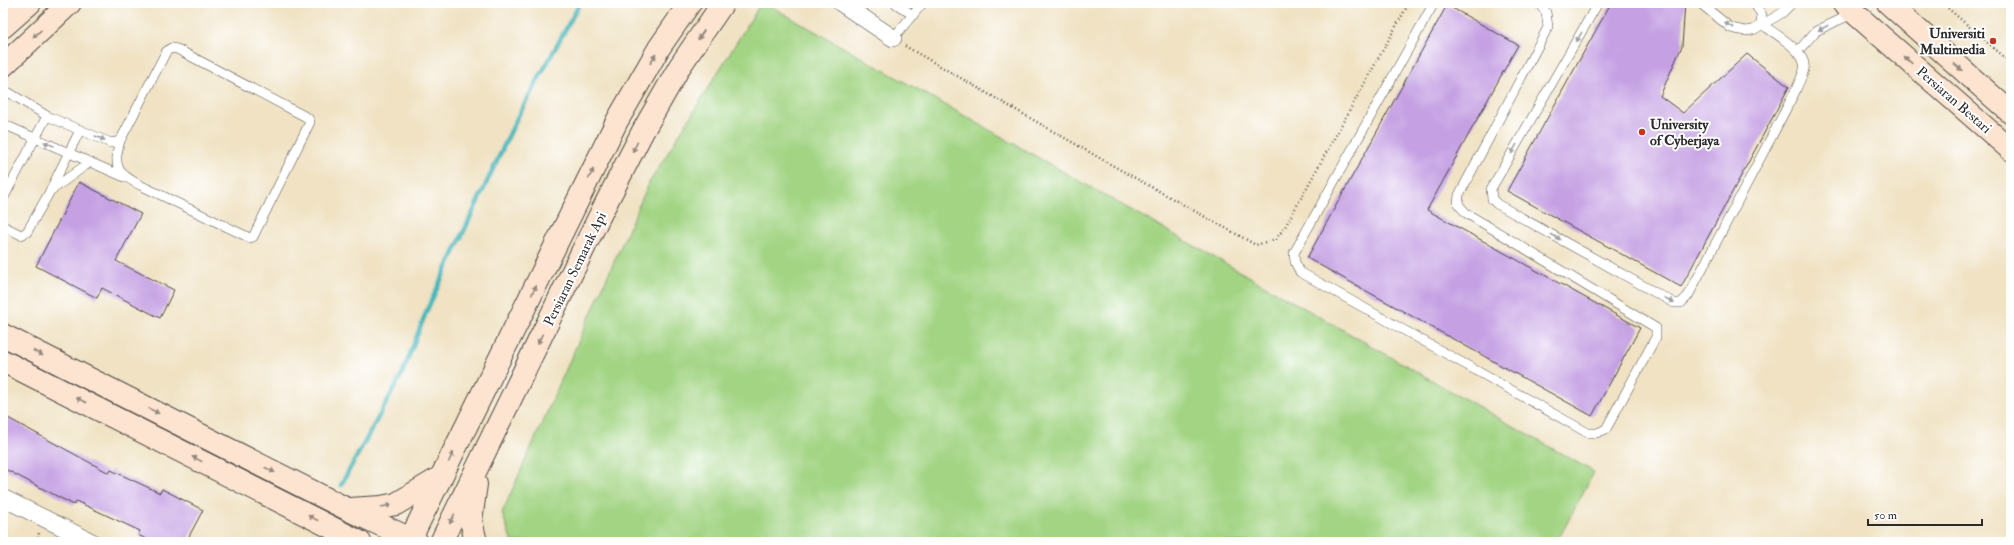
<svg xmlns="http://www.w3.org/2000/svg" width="2014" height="545" viewBox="0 0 2014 545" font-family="'IM FELL Double Pica',serif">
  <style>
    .green { fill: #a2d483; stroke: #668057 }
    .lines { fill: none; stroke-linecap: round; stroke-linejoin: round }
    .stream { stroke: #46b6bc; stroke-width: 4.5 }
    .building { fill: #c5a0e3 }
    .lane-casing { stroke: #494642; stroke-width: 10 }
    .street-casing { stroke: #494642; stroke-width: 18 }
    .secondary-casing { stroke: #494642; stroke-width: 24 }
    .path { stroke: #494642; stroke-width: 2.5; stroke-dasharray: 1 3; stroke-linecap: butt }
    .lane { stroke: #fff; stroke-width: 9 }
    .street { stroke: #fff; stroke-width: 17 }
    .secondary { stroke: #fde4d1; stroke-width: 22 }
    .oneway { fill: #a0a0a0 }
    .oneway2 { fill: #94887e }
    .poi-dot { fill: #c8321e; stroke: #fff; stroke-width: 1.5 }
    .labels { text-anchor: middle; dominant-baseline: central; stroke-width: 4; stroke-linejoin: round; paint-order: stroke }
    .poi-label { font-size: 14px; font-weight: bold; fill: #2b2b2b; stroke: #fff; text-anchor: end }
    .street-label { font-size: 14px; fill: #2b2b2b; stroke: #fff }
  </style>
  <rect width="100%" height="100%" fill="#fff"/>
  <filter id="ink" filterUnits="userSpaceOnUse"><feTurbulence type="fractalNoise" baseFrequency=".025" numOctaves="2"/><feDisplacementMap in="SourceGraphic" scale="8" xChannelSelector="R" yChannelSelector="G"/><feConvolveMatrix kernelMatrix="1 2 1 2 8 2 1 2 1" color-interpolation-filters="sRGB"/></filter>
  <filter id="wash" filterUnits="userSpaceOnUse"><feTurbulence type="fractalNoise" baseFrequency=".012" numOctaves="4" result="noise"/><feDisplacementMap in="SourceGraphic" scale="16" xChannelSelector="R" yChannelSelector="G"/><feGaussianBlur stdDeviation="0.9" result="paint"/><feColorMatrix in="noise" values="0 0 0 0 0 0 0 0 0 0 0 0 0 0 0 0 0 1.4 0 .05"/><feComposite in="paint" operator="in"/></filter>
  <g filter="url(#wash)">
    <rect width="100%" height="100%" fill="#f0e2c3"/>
    <path class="green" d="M 761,3 L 765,3 L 1594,472 L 1557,542 L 512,542 L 502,513 L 649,183 Z"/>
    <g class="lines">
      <path class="stream" d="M 341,485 L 402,374 L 427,310 L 517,118 L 580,3"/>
    </g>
    <g id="blocks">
      <g class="building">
        <path d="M 1611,3 L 1685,3 L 1682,46 L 1660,96 L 1683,113 L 1747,54 L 1789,87 L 1681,287 L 1507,191 Z"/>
        <path d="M 1447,5 L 1518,45 L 1427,210 L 1640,328 L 1592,416 L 1307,258 Z"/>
        <path d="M 79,182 L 141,214 L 116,261 L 174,290 L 160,318 L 102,288 L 97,298 L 36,266 Z"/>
        <path d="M 8,418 L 109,473 L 111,470 L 160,493 L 162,489 L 203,510 L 186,542 L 152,542 L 138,535 L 140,531 L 76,501 L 74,505 L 3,468 L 3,427 Z"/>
      </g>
    </g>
  </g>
  <g filter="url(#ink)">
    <use href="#blocks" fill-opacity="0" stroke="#494642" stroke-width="1"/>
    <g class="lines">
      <defs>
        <g id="lane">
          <path d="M 895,3 L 913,15"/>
          <path d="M 1434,3 L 1294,253 L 1295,262 L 1300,272 L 1588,433 L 1597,433 L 1606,429 L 1656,337 L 1656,328 L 1466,213 L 1458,204 L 1459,195 L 1548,27 L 1546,12 L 1538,3"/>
          <path d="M 1598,3 L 1491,189 L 1492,199 L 1497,204 L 1674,303 L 1681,303 L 1688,296 L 1796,90 C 1798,83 1803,76 1804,69 C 1808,52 1774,33 1761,24"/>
          <path d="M 1700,3 L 1731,28 L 1745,31 L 1753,30 L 1782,13 L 1792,3"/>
          <path d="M 1754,3 L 1762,15 L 1761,24"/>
          <path d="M 893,38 L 923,3"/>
          <path d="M 171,48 L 177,49 L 308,118 L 310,122 L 253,237 L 250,238 L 142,186 C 118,174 112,168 120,141 L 166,52 Z"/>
          <path d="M 1798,51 L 1816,31 L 1854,13"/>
          <path d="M 3,89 L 47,116 L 111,143 L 120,141"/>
          <path d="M 3,124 L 124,177"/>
          <path d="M 53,189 L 90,162"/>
          <path d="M 3,199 L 47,116"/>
          <path d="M 3,226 L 21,235 L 27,232 L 49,193 L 80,130"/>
        </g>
        <g id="street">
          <path d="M 3,3 L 17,14"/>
          <path d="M 841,3 L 893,38"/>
          <path d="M 3,498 L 92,542"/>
        </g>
        <g id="secondary">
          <path d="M 1843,3 L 2011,150"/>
          <path d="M 1888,3 L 2011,113"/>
          <path d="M 3,27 L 30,3"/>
          <path d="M 3,66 L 70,3"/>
          <path d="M 3,335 L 347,509 L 417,542"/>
          <path d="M 3,361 L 360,542"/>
          <path d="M 476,484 L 471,521 L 476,542"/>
          <path d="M 350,509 L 381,507 L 396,504 L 441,477"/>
          <path d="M 409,542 L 617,121 L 659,48 L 690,3"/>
          <path d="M 441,542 L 602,211 L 643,131 L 680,66 L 723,3"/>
        </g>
      </defs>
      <use href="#lane" class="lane-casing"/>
      <use href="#street" class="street-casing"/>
      <use href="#secondary" class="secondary-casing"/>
      <g class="path">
        <path d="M 1942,3 L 2011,63"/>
        <path d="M 905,46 L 1110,164 L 1256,245 L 1276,239 L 1285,227 L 1409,3"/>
        <path d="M 37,542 L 39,533"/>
      </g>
      <use href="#lane" class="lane"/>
      <use href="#street" class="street"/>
      <use href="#secondary" class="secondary"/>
    </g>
    <defs><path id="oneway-solid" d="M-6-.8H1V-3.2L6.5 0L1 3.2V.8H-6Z"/></defs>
    <g class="oneway">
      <use href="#oneway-solid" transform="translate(1729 25) rotate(-149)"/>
      <use href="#oneway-solid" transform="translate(1823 28) rotate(153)"/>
      <use href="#oneway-solid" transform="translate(1579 37) rotate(120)"/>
      <use href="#oneway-solid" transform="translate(100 138) rotate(23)"/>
      <use href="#oneway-solid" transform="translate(49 144) rotate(-157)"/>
      <use href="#oneway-solid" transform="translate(1514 149) rotate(120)"/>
      <use href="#oneway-solid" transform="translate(1556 237) rotate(29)"/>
      <use href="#oneway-solid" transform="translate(1669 300) rotate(27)"/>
    </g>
    <g class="oneway2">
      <use href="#oneway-solid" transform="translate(37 34) rotate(137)"/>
      <use href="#oneway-solid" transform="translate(701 35) rotate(124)"/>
      <use href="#oneway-solid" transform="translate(653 59) rotate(-60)"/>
      <use href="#oneway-solid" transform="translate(1908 60) rotate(-139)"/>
      <use href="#oneway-solid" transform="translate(1958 67) rotate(41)"/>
      <use href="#oneway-solid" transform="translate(635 147) rotate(117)"/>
      <use href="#oneway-solid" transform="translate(591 174) rotate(-64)"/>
      <use href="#oneway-solid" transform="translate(534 290) rotate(-64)"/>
      <use href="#oneway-solid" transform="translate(540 339) rotate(116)"/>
      <use href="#oneway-solid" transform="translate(38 353) rotate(27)"/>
      <use href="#oneway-solid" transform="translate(81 400) rotate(-153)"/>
      <use href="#oneway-solid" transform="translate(154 411) rotate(27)"/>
      <use href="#oneway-solid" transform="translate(451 457) rotate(-64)"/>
      <use href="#oneway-solid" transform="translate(197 459) rotate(-153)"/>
      <use href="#oneway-solid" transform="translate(270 470) rotate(27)"/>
      <use href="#oneway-solid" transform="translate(386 506) rotate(-13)"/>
      <use href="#oneway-solid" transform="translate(313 518) rotate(-153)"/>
      <use href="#oneway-solid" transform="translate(452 519) rotate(116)"/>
    </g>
  </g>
  <g class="poi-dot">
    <circle cx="1993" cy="41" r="4"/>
    <circle cx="1642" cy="132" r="4"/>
  </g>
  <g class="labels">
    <g class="poi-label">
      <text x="1985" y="33">Universiti<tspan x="1985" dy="16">Multimedia</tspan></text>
      <text x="1650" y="124" text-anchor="start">University<tspan x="1650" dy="16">of Cyberjaya</tspan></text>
    </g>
    <g class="street-label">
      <text transform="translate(1954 100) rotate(41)">Persiaran Bestari</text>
      <text transform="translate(575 269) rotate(-64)">Persiaran Semarak Api</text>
    </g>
  </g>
  <rect width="2014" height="545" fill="none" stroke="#fff" stroke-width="16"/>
  <path d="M1868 519v6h114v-6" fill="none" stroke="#2b2b2b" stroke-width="2"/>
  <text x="1874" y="519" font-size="12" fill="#2b2b2b" stroke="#ffffff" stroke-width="3" paint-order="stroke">50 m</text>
</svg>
